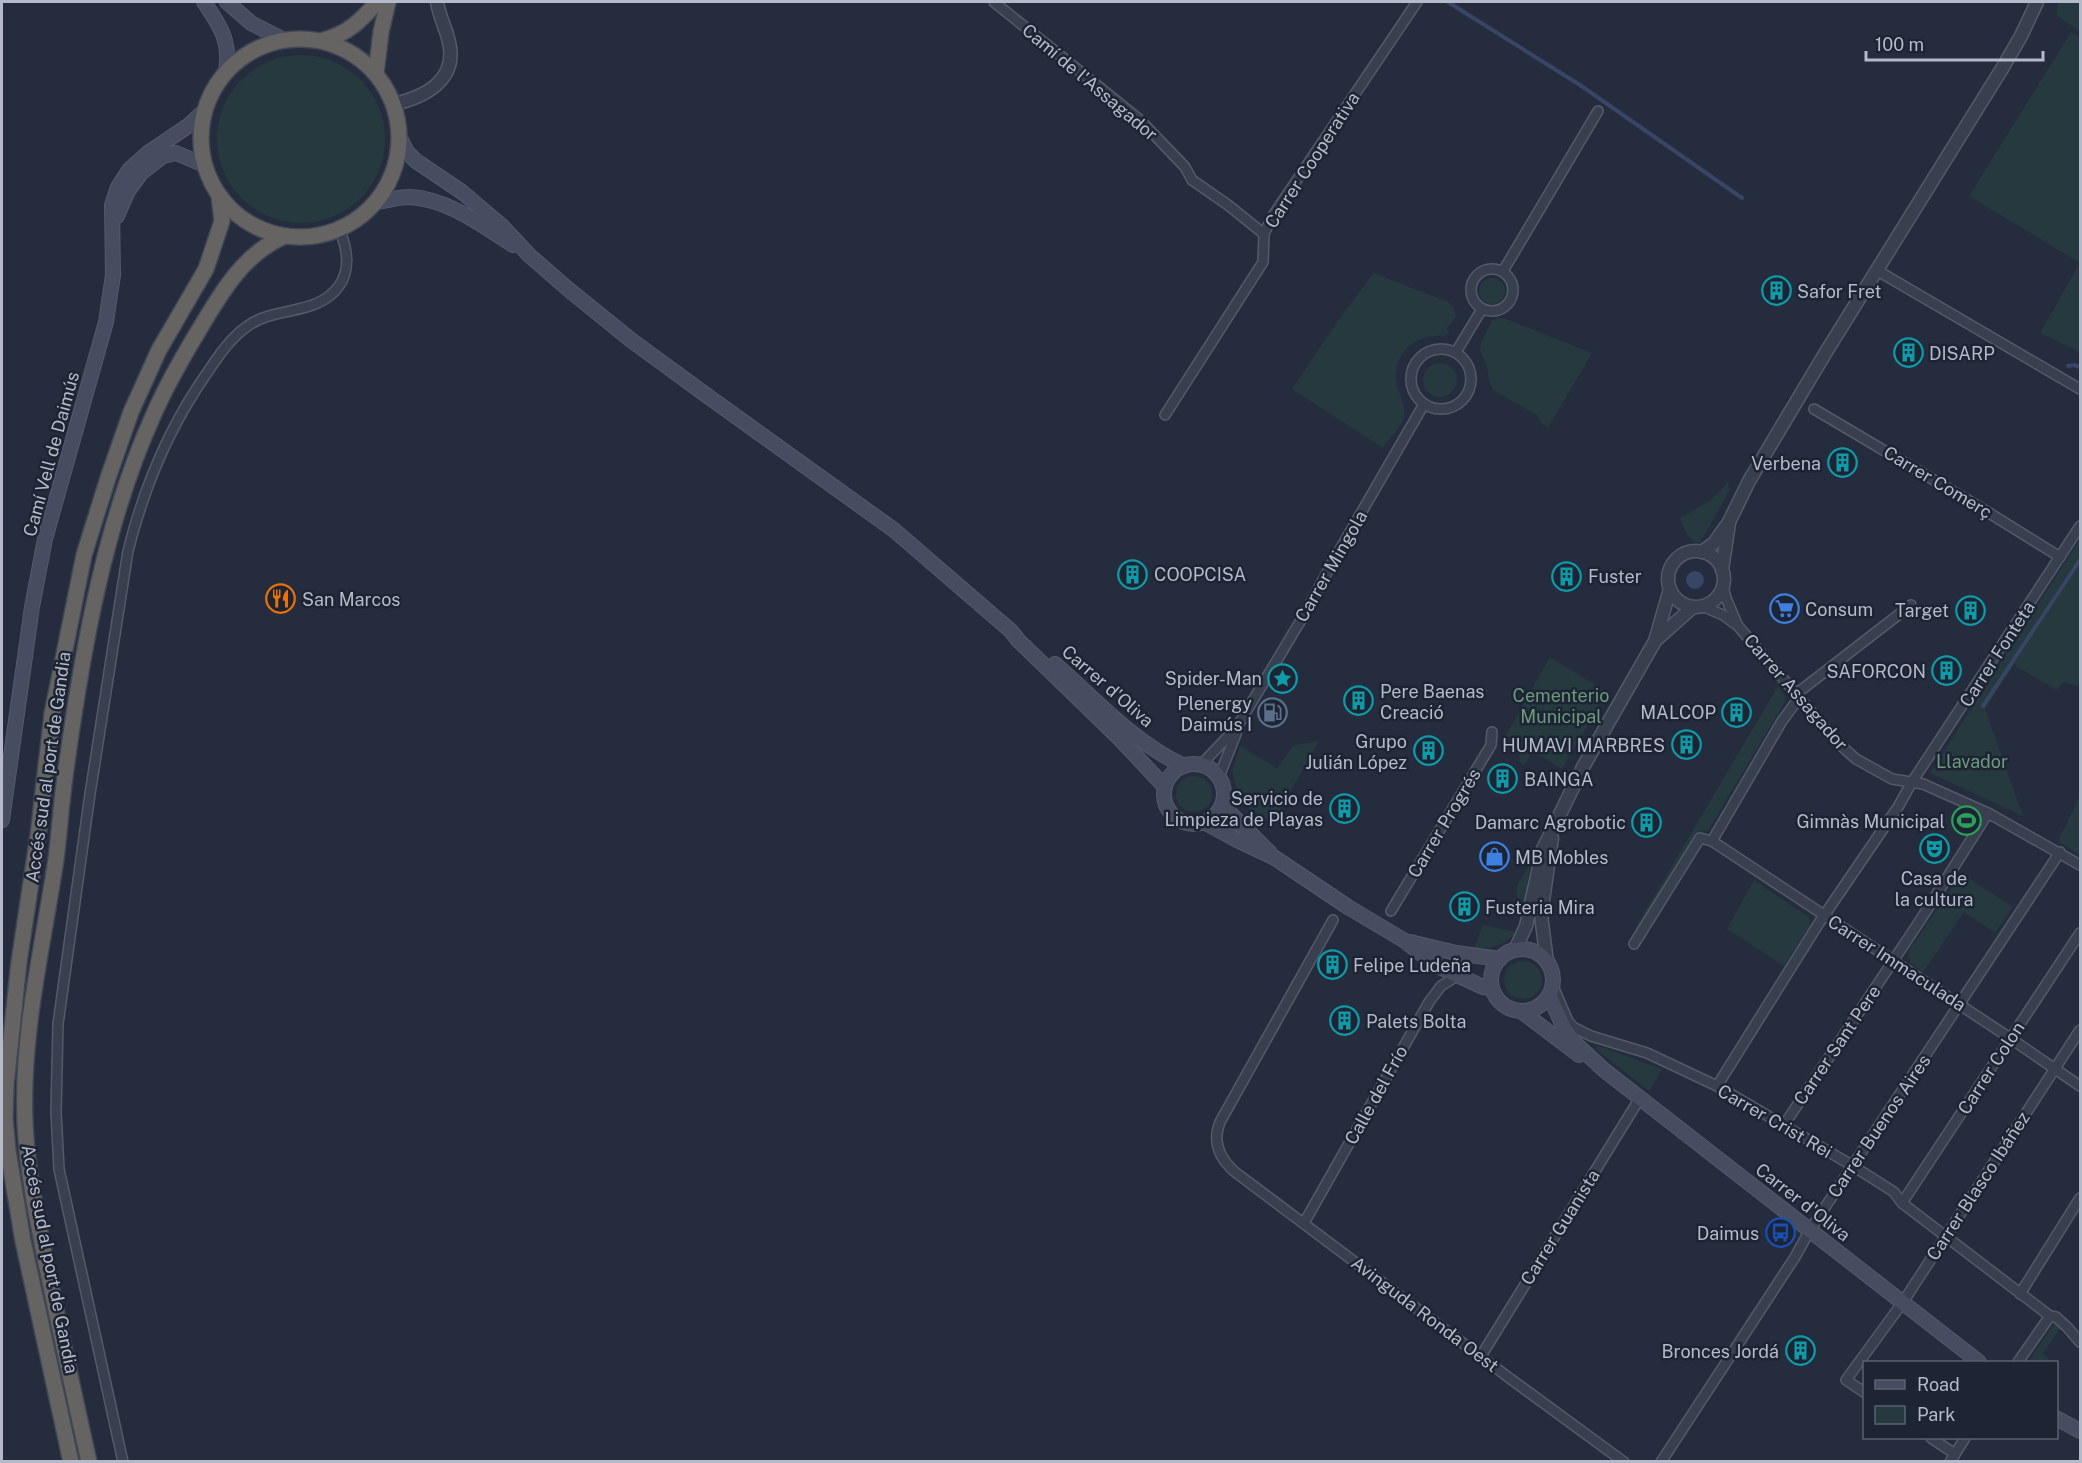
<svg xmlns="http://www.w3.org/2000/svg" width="2082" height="1463" viewBox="0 0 2082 1463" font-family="'Public Sans',sans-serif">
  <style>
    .green { fill: #26393f }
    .water { fill: #384565 }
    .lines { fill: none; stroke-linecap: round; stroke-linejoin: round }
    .stream { stroke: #384565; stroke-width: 4 }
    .minor-casing { stroke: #535a69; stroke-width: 12 }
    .tertiary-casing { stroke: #535a69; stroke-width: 15 }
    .secondary-casing { stroke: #535a69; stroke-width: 16 }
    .trunk-casing { stroke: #404756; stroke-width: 18 }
    .minor { stroke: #383f4e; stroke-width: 9 }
    .tertiary { stroke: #383f4e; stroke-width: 12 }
    .secondary { stroke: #464d61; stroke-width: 14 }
    .trunk { stroke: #656462; stroke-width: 15 }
    .labels { text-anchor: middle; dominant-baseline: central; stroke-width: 5; stroke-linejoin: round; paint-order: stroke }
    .street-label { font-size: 18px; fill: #b4bac9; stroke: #1d2433 }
    .poi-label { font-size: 18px; fill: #b4bac9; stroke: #1d2433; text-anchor: end }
    .park-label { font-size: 18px; fill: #6b9a7c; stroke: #1d2433 }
  </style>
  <rect width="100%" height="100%" fill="#242c3e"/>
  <g class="green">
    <path d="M 2059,2 L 2080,2 L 2080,32 L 2056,15 Z"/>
    <path d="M 2071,32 L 2080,37 L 2080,352 L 2040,333 L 2080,263 L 1969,196 Z"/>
    <circle cx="301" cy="139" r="84"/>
    <path d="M 1374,273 L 1448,302 L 1454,308 L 1456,317 L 1446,329 L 1450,332 L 1444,336 C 1417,333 1394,352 1396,380 C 1397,391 1407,406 1404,417 C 1401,427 1389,439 1383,448 L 1292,389 L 1342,315 Z"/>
    <circle cx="1492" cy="291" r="13"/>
    <path d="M 1499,318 L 1506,319 L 1592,353 L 1548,428 L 1542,424 L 1537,415 L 1493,390 L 1490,384 L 1486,363 L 1480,351 L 1481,343 L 1492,320 Z"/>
    <circle cx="1440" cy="380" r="17"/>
    <path d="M 1728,482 L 1729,491 L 1700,543 C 1687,539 1685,530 1680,518 L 1711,500 Z"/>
    <path d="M 2080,539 L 2080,687 L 2063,682 L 2057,690 L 2014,665 L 1985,709 L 2023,816 L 1930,773 Z"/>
    <path d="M 1550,657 L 1607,692 L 1562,769 L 1533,751 L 1524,766 L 1520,762 L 1517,742 L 1506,735 Z"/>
    <path d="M 1778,686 L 1784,694 L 1786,700 L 1708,831 L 1700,831 L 1638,933 L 1634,930 Z"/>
    <path d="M 1319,741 L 1272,824 L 1240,803 L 1232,770 L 1240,746 L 1277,768 L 1294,745 Z"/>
    <circle cx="1194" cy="794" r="18"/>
    <path d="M 2080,796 L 2080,855 L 2058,841 Z"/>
    <path d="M 1531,863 L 1524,908 C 1509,888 1520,882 1531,863 Z"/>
    <path d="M 1961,873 L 2013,907 L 1995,933 L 1964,912 L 1923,972 L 1910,962 L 1908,952 Z"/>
    <path d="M 1754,880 L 1809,917 L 1810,925 L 1784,966 L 1727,929 Z"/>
    <path d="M 1483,925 L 1516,932 C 1505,946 1491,949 1474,948 Z"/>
    <circle cx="1523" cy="980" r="19"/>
    <path d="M 1598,1046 L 1662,1069 L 1649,1091 L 1596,1049 Z"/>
    <path d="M 2056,1321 L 2061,1327 L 2043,1353 L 2051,1362 L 2028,1362 Z"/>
  </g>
  <circle class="water" cx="1695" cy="580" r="9"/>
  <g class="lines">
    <g class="stream">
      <path d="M 1448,2 L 1580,85 L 1742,198"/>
      <path d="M 2068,366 L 2074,365 L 2080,367"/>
      <path d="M 1983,706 L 2080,560"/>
    </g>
    <defs>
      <g id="minor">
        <path d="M 994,2 L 1140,120 L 1185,167 L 1192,180 L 1228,205 L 1264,234"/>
        <circle cx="1492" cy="290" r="21"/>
        <path d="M 1503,271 L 1598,111"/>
        <path d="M 1878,271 L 2080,389"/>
        <circle cx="1441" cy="379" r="30"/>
        <path d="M 1456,352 L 1482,309"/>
        <path d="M 1814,409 L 1986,511 L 2060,557"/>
        <path d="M 1165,415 L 1263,262 L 1264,234 L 1272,217 L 1417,2"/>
        <path d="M 1723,586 L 1726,598 L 1737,624"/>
        <path d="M 1702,606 L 1723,615 L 1738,626 L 1838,743 L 1856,759 L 1892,779 L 1923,784 L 1988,813 L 2080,865"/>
        <path d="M 1796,694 L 1911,605"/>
        <path d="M 1201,765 L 1237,727 L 1304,615 L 1331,565 L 1424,404"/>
        <path d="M 1219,777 L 1236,734 L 1237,727"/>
        <path d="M 1712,841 L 1782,721 L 1799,698"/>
        <path d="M 1391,911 L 1491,745 L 1492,732"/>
        <path d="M 1333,920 L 1220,1122 C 1212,1142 1219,1158 1235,1172 L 1512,1380 L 1624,1462"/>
        <path d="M 1634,944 L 1700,838 L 1712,841 L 2004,1034 L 2080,1086"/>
        <path d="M 1552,984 L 1568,1021 L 1573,1027 L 1591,1036 L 1647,1053 L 1717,1086 L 1853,1166 L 1894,1192 L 1902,1203 L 2050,1316 L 2056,1317 L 2067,1327 L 2080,1342"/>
        <path d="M 1717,1086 L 1819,923 L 1898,807 L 1912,782 L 2080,526"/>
        <path d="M 1784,1125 L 1921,919 L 1988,813"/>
        <path d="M 1902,1203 L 2080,933"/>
        <path d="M 1304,1223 L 1429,1002 L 1441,986 L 1457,976"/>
        <path d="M 2020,1294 L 2080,1198"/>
        <path d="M 1481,1356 L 1640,1098"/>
        <path d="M 2018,1362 L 2050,1316"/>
        <path d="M 1864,1392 L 1846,1380 L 1903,1302 L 2080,1030"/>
        <path d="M 1931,1438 L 1955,1454"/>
        <path d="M 123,1462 L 59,1169 L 56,1112 L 58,1024 L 90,794 L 128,551 C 144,487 169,427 207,373 C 219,355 231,337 249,325 C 277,306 317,316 339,286 C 351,269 347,247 339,229"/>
        <path d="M 1661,1462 L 1795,1257 L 1810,1230 L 2060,852"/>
        <path d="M 1950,1462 L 1965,1438"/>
      </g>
      <g id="tertiary">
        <path d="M 394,104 C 425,97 458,80 449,42 C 446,28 439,16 437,2"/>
        <circle cx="1696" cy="579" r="28"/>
        <path d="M 1702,552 L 1714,543 L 1729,522 L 1749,481 L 1826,352 L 2003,67 L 2021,36 L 2037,2"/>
        <path d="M 1722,570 L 1729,523"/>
        <path d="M 1656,640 L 1693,607"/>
        <path d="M 1515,950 L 1526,926 L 1543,849 L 1583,767 L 1655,641 L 1670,589"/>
        <path d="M 1547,962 L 1541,915 L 1552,838"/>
      </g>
      <g id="secondary">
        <path d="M 204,2 C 220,26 231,41 226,71"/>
        <path d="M 227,2 L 251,23 L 284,40"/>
        <path d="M 399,136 L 407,152 L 416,161 L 462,192 L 502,226 L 529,255 L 568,289 L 631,340 L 702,392 L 894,530 L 1011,631 L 1018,640 L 1119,738 L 1165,787"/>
        <path d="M 378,202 C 388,200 399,197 410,197 C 448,199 483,226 513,245"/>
        <path d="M 117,216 L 128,191 L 141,173 L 163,156 L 176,153 L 202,164"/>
        <path d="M 1055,664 C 1096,700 1134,743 1184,766"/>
        <circle cx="1194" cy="794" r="30"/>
        <path d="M 1223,803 L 1227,810 L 1270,853"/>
        <path d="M 2,820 L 32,607 L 45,539 L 106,322 L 113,275 L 112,205 L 118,187 L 129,170 L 148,153 L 188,126 L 203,112"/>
        <path d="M 1204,822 L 1237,840 L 1275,858 L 1348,907 L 1405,941 L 1435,965 L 1483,987 L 1492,988"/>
        <path d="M 1410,942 L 1456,953 L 1500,959"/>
        <circle cx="1522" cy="980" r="31"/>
        <path d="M 1549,995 L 1564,1028 L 1574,1042 L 1604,1070 L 1979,1362"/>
        <path d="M 1521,1011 L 1579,1055"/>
        <path d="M 2056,1418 L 2080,1431"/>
      </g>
      <g id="trunk">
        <circle cx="300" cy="138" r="99"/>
        <path d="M 324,40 C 347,34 362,20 377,2"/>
        <path d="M 376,73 L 381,32 L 388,2"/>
        <path d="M 71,1462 L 23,1241 L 8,1151 L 5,1118 L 6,1085 L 19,962 L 38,836 L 52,714 L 84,555 L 108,478 L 131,412 L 159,350 L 206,269 L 222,221 L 219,196"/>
        <path d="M 89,1462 C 74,1394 59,1326 45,1258 C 36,1213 27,1169 25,1123 C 21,1034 43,946 56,859 C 60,827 62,794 67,762 C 83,647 105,522 153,416 C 166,386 182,358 199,330 C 221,293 244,253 285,236"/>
      </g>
    </defs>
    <use href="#minor" class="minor-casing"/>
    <use href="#tertiary" class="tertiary-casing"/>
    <use href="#secondary" class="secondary-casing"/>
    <use href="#trunk" class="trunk-casing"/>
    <use href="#minor" class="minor"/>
    <use href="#tertiary" class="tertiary"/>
    <use href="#secondary" class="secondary"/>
    <use href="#trunk" class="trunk"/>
  </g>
  <defs>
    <symbol id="building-ring" viewBox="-11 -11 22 22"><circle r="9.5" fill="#1d2433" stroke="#0f9aa8" stroke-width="1.5"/><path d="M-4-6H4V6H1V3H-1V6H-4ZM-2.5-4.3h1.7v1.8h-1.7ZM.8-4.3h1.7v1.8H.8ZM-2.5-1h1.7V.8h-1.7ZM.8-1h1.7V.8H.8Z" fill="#0f9aa8"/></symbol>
    <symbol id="restaurant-ring" viewBox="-11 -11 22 22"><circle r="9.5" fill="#1d2433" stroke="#e8710a" stroke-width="1.5"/><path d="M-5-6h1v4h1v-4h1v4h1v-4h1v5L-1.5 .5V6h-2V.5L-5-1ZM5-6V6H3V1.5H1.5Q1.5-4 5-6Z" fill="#e8710a"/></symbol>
    <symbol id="supermarket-ring" viewBox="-11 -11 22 22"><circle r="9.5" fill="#1d2433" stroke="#3f7fe0" stroke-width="1.5"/><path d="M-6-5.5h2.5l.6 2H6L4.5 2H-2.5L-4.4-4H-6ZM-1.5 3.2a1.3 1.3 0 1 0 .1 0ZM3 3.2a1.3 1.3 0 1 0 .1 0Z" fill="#3f7fe0"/></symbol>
    <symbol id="sight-ring" viewBox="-11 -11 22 22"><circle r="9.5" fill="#1d2433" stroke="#0f9aa8" stroke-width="1.5"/><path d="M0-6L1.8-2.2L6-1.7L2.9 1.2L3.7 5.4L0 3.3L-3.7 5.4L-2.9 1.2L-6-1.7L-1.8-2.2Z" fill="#0f9aa8"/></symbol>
    <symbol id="fuel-ring" viewBox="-11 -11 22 22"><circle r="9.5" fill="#1d2433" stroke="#5c6f8a" stroke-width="1.5"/><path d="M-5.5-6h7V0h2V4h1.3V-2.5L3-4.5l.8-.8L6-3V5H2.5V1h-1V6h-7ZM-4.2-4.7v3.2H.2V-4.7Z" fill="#5c6f8a"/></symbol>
    <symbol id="stadium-ring" viewBox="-11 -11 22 22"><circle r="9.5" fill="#1d2433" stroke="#2e9e5b" stroke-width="1.5"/><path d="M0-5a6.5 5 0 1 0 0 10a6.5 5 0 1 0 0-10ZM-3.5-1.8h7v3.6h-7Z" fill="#2e9e5b"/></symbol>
    <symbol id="theatre-ring" viewBox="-11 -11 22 22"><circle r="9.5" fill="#1d2433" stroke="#0f9aa8" stroke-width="1.5"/><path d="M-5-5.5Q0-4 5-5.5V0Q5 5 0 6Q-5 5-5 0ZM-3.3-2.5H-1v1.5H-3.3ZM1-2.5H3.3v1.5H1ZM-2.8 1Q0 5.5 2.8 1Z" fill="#0f9aa8"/></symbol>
    <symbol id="shop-ring" viewBox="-11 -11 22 22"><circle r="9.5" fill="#1d2433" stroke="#3f7fe0" stroke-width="1.5"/><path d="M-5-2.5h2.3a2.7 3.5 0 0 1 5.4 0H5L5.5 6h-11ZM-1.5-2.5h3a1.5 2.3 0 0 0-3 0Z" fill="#3f7fe0"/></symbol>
    <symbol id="bus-ring" viewBox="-11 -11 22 22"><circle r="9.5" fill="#1d2433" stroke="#1a4fb4" stroke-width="1.5"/><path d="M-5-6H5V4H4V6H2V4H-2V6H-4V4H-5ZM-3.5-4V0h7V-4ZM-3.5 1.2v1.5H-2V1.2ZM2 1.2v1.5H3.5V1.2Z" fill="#1a4fb4"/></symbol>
  </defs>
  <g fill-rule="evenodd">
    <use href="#building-ring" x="1760" y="274" width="33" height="33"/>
    <use href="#building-ring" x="1892" y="336" width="33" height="33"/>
    <use href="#building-ring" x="1826" y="446" width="33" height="33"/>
    <use href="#building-ring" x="1116" y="558" width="33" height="33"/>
    <use href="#building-ring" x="1550" y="560" width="33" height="33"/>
    <use href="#restaurant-ring" x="264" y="582" width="33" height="33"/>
    <use href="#supermarket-ring" x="1768" y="592" width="33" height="33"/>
    <use href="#building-ring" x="1954" y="594" width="33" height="33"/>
    <use href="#building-ring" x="1930" y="654" width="33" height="33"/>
    <use href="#sight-ring" x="1266" y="662" width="33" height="33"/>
    <use href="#building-ring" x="1342" y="684" width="33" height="33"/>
    <use href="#building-ring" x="1720" y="696" width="33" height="33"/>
    <use href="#fuel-ring" x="1256" y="696" width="33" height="33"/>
    <use href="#building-ring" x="1670" y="728" width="33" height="33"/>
    <use href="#building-ring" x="1412" y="734" width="33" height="33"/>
    <use href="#building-ring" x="1486" y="762" width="33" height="33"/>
    <use href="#building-ring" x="1328" y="792" width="33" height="33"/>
    <use href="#stadium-ring" x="1950" y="804" width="33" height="33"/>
    <use href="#building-ring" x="1630" y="806" width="33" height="33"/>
    <use href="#theatre-ring" x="1918" y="832" width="33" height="33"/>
    <use href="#shop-ring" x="1478" y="840" width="33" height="33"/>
    <use href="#building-ring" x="1448" y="890" width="33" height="33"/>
    <use href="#building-ring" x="1316" y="948" width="33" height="33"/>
    <use href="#building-ring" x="1328" y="1004" width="33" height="33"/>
    <use href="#bus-ring" x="1764" y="1216" width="33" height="33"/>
    <use href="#building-ring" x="1784" y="1334" width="33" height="33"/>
  </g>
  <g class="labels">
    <g class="street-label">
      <text transform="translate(1090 82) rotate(40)">Camí de l'Assagador</text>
      <text transform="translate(1312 160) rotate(-57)">Carrer Cooperativa</text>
      <text transform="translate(51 454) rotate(-75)">Camí Vell de Daimús</text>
      <text transform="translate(1938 482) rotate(31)">Carrer Comerç</text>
      <text transform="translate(1331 566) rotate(-60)">Carrer Mingola</text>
      <text transform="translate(1997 654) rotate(-57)">Carrer Fonteta</text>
      <text transform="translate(1108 686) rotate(41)">Carrer d'Oliva</text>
      <text transform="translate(1796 692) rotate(49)">Carrer Assagador</text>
      <text transform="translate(48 767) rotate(-82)">Accés sud al port de Gandia</text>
      <text transform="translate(1444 823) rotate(-59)">Carrer Progrés</text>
      <text transform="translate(1897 963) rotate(33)">Carrer Immaculada</text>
      <text transform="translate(1837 1045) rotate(-56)">Carrer Sant Pere</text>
      <text transform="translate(1991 1068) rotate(-57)">Carrer Colon</text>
      <text transform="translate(1376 1095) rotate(-61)">Calle del Frío</text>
      <text transform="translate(1775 1121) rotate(30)">Carrer Crist Rei</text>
      <text transform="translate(1879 1126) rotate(-56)">Carrer Buenos Aires</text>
      <text transform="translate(1978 1186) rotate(-57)">Carrer Blasco Ibáñez</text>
      <text transform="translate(1803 1202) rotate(38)">Carrer d'Oliva</text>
      <text transform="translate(1560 1227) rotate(-58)">Carrer Guanista</text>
      <text transform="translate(50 1259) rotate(79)">Accés sud al port de Gandia</text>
      <text transform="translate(1425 1314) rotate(37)">Avinguda Ronda Oest</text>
    </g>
    <g class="poi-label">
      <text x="1797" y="291" text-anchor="start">Safor Fret</text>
      <text x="1929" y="353" text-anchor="start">DISARP</text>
      <text x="1821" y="463">Verbena</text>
      <text x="1154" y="574" text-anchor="start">COOPCISA</text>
      <text x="1588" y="576" text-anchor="start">Fuster</text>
      <text x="302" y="599" text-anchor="start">San Marcos</text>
      <text x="1805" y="609" text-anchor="start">Consum</text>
      <text x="1949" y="610">Target</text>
      <text x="1926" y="671">SAFORCON</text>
      <text x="1262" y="678">Spider-Man</text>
      <text x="1380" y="691" text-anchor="start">Pere Baenas<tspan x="1380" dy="21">Creació</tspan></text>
      <text x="1252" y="703">Plenergy<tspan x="1252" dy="21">Daimús I</tspan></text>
      <text x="1716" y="712">MALCOP</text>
      <text x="1407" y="741">Grupo<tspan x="1407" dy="21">Julián López</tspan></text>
      <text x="1665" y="745">HUMAVI MARBRES</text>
      <text x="1524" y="779" text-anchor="start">BAINGA</text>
      <text x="1323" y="798">Servicio de<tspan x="1323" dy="21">Limpieza de Playas</tspan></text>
      <text x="1945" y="821">Gimnàs Municipal</text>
      <text x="1626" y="822">Damarc Agrobotic</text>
      <text x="1515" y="857" text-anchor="start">MB Mobles</text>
      <text x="1934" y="878" text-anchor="middle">Casa de<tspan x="1934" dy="21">la cultura</tspan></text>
      <text x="1485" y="907" text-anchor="start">Fusteria Mira</text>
      <text x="1353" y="965" text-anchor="start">Felipe Ludeña</text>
      <text x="1366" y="1021" text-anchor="start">Palets Bolta</text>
      <text x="1759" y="1233">Daimus</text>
      <text x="1779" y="1351">Bronces Jordá</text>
    </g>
    <g class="park-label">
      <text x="1561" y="695">Cementerio<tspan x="1561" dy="21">Municipal</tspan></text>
      <text x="1972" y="761">Llavador</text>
    </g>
  </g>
  <rect width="2082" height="1463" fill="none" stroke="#b4bac9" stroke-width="6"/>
  <rect x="1863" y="1361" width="195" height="78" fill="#1d2433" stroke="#59606f" stroke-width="1.5"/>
  <rect x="1875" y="1380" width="30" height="9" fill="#464d61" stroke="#59606f" stroke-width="1.5"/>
  <text x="1917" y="1391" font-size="18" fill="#b4bac9">Road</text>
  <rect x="1875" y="1406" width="30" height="18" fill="#26393f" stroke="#59606f" stroke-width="1.5"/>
  <text x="1917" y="1421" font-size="18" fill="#b4bac9">Park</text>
  <path d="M1866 51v9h177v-9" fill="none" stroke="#b4bac9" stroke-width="3"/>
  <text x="1875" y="51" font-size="18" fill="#b4bac9" stroke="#1d2433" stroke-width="4.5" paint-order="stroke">100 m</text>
</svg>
